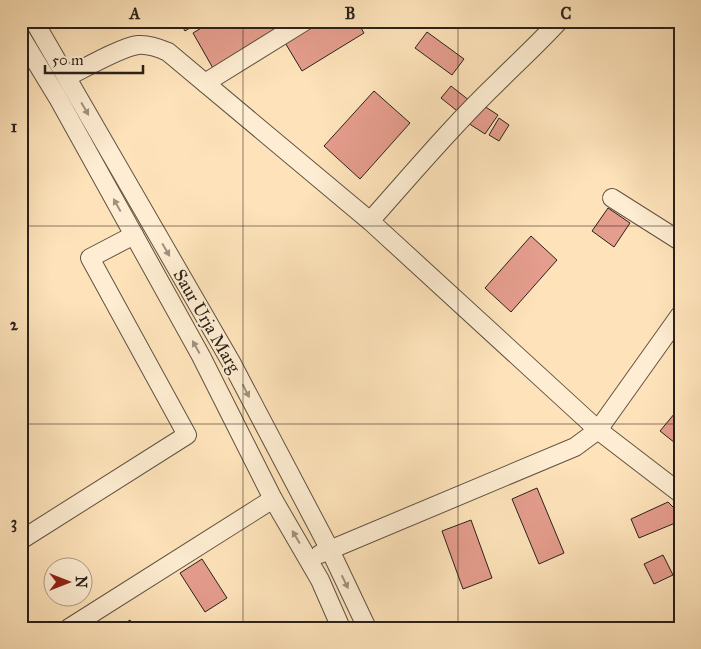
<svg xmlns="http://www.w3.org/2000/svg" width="701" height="649" viewBox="0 0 701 649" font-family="'IM FELL Great Primer',serif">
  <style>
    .building { fill: #e59d8d; stroke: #2b211a }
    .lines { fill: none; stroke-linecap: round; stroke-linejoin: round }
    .minor-casing { stroke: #605242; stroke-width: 20 }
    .minor { stroke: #feedd2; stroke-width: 18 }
    .oneway { fill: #9f917f }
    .grid { fill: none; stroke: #2b211a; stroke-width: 1; stroke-opacity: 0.55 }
    .labels { text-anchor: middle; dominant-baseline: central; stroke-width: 4; stroke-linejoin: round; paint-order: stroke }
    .street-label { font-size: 18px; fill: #2b211a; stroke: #feedd2 }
    .neatline { fill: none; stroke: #2b211a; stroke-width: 2 }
    .grid-label { font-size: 16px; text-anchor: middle; font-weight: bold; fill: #2b211a }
  </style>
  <rect width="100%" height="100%" fill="#fee3ba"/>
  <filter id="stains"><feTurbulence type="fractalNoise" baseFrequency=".004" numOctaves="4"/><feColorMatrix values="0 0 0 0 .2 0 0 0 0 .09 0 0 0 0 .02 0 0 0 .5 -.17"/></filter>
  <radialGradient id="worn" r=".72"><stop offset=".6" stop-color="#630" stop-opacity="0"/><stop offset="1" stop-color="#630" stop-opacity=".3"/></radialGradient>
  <g class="building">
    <path d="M 179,21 L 201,21 L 185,31 Z"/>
    <path d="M 213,21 L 296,21 L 214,70 L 193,33 Z"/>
    <path d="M 317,21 L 357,21 L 364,33 L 302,71 L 284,41 Z"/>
    <path d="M 427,32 L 464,59 L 452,75 L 415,48 Z"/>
    <path d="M 451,86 L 470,101 L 461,114 L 441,98 Z"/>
    <path d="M 374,91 L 410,123 L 360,179 L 324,146 Z"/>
    <path d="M 481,104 L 498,115 L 485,134 L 468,123 Z"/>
    <path d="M 499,118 L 509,125 L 499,141 L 489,135 Z"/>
    <path d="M 608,208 L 630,223 L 614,247 L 592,231 Z"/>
    <path d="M 531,236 L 557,260 L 511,312 L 485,288 Z"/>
    <path d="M 680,407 L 680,447 L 660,431 Z"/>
    <path d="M 537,488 L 564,553 L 539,564 L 512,499 Z"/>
    <path d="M 668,502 L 680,514 L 680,521 L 639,538 L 631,519 Z"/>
    <path d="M 471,520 L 492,578 L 463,589 L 442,531 Z"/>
    <path d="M 663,555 L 673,575 L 654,584 L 644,564 Z"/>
    <path d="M 202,559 L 227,598 L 205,612 L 180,573 Z"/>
    <path d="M 130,620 L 135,628 L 117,628 Z"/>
  </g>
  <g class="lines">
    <defs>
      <g id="minor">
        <path d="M 34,21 L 231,362 L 330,550 L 367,628"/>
        <path d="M 21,37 L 58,98 L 201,356 L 273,499 L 320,580 L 341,628"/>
        <path d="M 67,77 C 83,69 121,47 138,45 C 149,44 159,48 168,52 L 370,221 L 598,430 L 680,493"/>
        <path d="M 205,83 L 305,21"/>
        <path d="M 612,198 L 680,241"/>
        <path d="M 370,221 C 412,174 452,126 497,83 C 518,62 539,43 559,21"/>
        <path d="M 21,540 L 187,435 L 90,258 L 134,235"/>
        <path d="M 320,554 L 575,447 L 598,430 L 680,315"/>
        <path d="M 69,628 L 273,499"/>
      </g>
    </defs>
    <use href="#minor" class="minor-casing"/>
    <use href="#minor" class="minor"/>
  </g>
  <defs><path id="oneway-solid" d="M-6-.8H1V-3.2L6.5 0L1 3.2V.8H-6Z" transform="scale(1.25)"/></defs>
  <g class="oneway">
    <use href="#oneway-solid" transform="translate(85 109) rotate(60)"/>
    <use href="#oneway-solid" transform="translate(117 205) rotate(-119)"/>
    <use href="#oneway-solid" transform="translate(166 250) rotate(60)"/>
    <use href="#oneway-solid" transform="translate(196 347) rotate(-119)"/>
    <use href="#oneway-solid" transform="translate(246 391) rotate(63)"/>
    <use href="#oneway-solid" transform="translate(296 537) rotate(-121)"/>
    <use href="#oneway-solid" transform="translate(345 582) rotate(64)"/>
  </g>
  <path class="grid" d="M 243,21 L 243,628M 458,21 L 458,628M 21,226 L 680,226M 21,424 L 680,424"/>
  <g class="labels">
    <g class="street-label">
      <text transform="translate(207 321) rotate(60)">Saur Urja Marg</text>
    </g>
  </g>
  <rect width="701" height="649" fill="none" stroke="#fee3ba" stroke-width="55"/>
  <g transform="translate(68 582) rotate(90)"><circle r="24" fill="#feedd2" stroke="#aa9b88"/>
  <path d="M0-4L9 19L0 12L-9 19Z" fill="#8f2418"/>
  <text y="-8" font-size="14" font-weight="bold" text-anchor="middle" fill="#2b211a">N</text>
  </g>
  <path d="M45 65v8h98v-8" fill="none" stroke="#2b211a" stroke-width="2.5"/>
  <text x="52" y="65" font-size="15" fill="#2b211a" stroke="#feedd2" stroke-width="4" paint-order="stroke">50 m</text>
  <rect x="28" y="28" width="646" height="594" class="neatline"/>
  <g class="grid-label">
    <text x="135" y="19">A</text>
    <text x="350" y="19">B</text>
    <text x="566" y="19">C</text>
    <text x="14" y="132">1</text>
    <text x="14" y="330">2</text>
    <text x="14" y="528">3</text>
  </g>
  <rect width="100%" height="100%" filter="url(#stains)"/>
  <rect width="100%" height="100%" fill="url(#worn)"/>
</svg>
